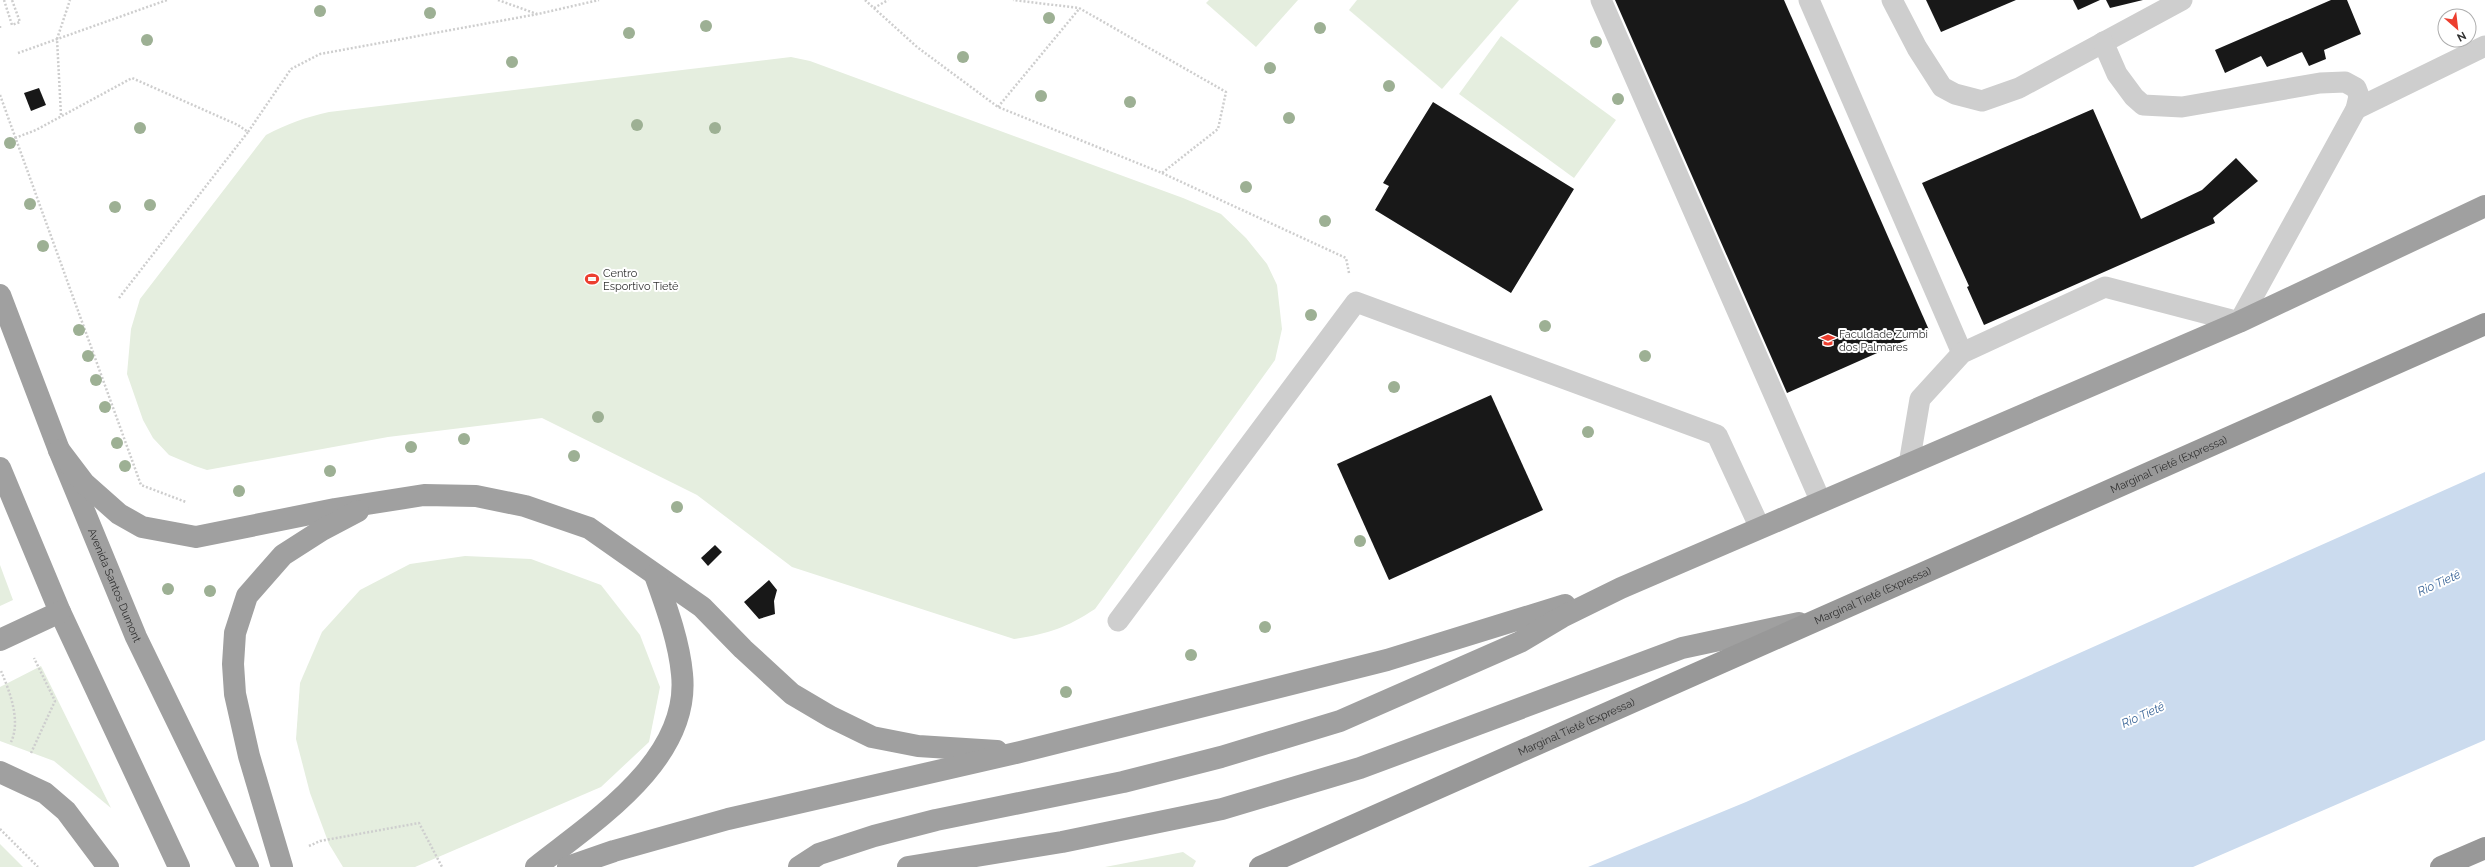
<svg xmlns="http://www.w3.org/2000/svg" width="2485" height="867" viewBox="0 0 2485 867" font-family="Raleway,sans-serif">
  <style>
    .green { fill: #e5eedf }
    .water { fill: #cbdbee }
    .building { fill: #181818 }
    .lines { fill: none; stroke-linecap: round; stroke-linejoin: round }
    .path { stroke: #cecece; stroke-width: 2.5; stroke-dasharray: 2 2; stroke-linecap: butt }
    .service { stroke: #cecece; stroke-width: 21 }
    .trunk { stroke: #a0a0a0; stroke-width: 22 }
    .motorway { stroke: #989898; stroke-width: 22 }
    .tree { fill: #9db094 }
    .labels { text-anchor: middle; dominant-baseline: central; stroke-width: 4; stroke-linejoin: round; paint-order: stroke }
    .poi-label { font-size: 11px; fill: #313131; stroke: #fff; text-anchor: start }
    .street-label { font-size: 11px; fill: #313131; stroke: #fff }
    .water-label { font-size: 12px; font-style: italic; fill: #3b6698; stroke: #fff }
  </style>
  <rect width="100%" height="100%" fill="#fff"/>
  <g class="green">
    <path d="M 1209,0 L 1298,0 L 1256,47 L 1206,3 Z"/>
    <path d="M 1357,0 L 1519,0 L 1442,89 L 1349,10 Z"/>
    <path d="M 1501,36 L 1616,120 L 1574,178 L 1459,94 Z"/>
    <path d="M 791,57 L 810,61 L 1183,198 L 1221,214 L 1246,238 L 1267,264 L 1277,285 L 1282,329 L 1275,360 L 1095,609 C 1066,628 1048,634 1014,639 L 792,567 L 697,495 L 542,418 L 388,437 L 207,470 L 195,466 L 169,455 L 153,438 L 143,420 L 127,374 L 131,329 L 140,299 L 266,135 C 287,124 306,117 329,112 Z"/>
    <path d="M 465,556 L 531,559 L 601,585 L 640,635 L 660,687 L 649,742 L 601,787 L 415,867 L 343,867 L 329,844 L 310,793 L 296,739 L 300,683 L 322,632 L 360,590 L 410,564 Z"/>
    <path d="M 0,565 L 13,600 L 0,606 Z"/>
    <path d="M 41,666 L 111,808 L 54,761 L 0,741 L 0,687 Z"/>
    <path d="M 0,844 L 23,867 L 0,867 Z"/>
    <path d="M 1183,852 L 1196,861 L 1193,867 L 1105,867 Z"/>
  </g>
  <path class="water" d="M 2485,472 L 2485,740 L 2193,867 L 1588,867 L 1746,802 Z"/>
  <g class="building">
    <path d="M 1615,0 L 1784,0 L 1929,330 L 1787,393 Z"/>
    <path d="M 1926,0 L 2016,0 L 1941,32 Z"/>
    <path d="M 2073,0 L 2100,0 L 2078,10 Z"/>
    <path d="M 2106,0 L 2143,0 L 2110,8 Z"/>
    <path d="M 2331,0 L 2347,0 L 2361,34 L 2324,50 L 2326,59 L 2309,66 L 2302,52 L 2267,67 L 2261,56 L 2225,73 L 2215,50 Z"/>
    <path d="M 39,88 L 46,105 L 31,111 L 24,93 Z"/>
    <path d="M 1433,102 L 1574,189 L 1511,293 L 1375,210 L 1389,186 L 1383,183 Z"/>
    <path d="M 2093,109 L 2141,219 L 2202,190 L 2236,158 L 2258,181 L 2213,218 L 2215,223 L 1984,325 L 1967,287 L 1969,286 L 1922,183 Z"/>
    <path d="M 1491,395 L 1543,510 L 1389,580 L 1337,464 Z"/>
    <path d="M 715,545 L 722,552 L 708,566 L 701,558 Z"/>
    <path d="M 769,580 L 777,590 L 774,601 L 775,614 L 759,619 L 744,602 Z"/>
  </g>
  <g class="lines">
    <g class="path">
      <path d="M 4,0 L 12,25 L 20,22 L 12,0"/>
      <path d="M 498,0 L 537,14"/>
      <path d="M 865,0 L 917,47 L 998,107 L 1162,173 L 1218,129 L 1226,92 L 1079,8 L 1013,0"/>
      <path d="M 874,8 L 888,0"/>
      <path d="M 0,26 L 0,30"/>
      <path d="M 18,53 L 167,0"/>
      <path d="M 0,95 L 141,485 L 186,502"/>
      <path d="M 998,107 L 1079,9"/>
      <path d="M 61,115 L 57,39 L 70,0"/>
      <path d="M 15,138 L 36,130 L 132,78 L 238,125 L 248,132 L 291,69 L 320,54 L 538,14 L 599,0"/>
      <path d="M 1162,173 L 1346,258 L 1349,273"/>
      <path d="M 119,298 L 248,132"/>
      <path d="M 1,671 C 10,692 21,721 11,742"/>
      <path d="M 31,753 L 55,701 L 34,658"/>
      <path d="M 0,829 L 38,867"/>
      <path d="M 309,846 L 320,841 L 419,823 L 442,867"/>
    </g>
    <g class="service">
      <path d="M 1601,0 L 1821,502"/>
      <path d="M 1809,0 L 1962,353"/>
      <path d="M 1892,0 L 1917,48 L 1942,87 L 1955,94 L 1982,101 L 2019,88 L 2182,0"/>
      <path d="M 2356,109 L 2485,46"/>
      <path d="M 1909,464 L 1920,399 L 1962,353 L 2105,287 L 2239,322 L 2356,109 L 2359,96 L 2356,88 L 2345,82 L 2320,83 L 2182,107 L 2143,105 L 2134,97 L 2117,74 L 2103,42"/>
      <path d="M 1118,621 L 1356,302 L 1717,435 L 1760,528"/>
    </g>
    <g class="trunk">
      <path id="s1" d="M 0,295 L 59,450 L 136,637 L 248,867"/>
      <path d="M 59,450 L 84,483 L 119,514 L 142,527 L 196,537 L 335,509 L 424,495 L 476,496 L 525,506 L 589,528 L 626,554 L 702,607 L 743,649 L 792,694 L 831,717 L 872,737 L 918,746 L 997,751"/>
      <path d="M 0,468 L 60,612 L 179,867"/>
      <path d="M 0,640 L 60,612"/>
      <path d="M 0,772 L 45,793 L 66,811 L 108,867"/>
      <path d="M 282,867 L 249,756 L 235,694 L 233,664 L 235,633 L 247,596 L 283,555 L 322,530 L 358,511"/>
      <path d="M 536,867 C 594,821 691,760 682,674 C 679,641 666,606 655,575"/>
      <path d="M 568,867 L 614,851 L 728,819 L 1016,753 L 1387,660 L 1565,605"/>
      <path d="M 799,867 L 819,854 L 874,836 L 936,820 L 1123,782 L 1221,757 L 1340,721 L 1520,642 L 1562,617 L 1621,588 L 2239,322 L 2485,206"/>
      <path d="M 908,867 L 1062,842 L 1222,809 L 1360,768 L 1682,648 L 1799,623"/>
    </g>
    <g class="motorway">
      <path id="s2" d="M 1260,867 L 2485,324"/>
      <path d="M 2441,867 L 2485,848"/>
    </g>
  </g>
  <g class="tree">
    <circle cx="320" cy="11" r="6"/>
    <circle cx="430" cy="13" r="6"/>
    <circle cx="1049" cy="18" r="6"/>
    <circle cx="706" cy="26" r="6"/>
    <circle cx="1320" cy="28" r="6"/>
    <circle cx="629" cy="33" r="6"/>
    <circle cx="147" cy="40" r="6"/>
    <circle cx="1596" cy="42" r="6"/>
    <circle cx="963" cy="57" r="6"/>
    <circle cx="512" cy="62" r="6"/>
    <circle cx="1270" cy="68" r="6"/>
    <circle cx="1389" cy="86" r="6"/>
    <circle cx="1041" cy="96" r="6"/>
    <circle cx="1618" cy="99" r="6"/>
    <circle cx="1130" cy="102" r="6"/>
    <circle cx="1289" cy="118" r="6"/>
    <circle cx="637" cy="125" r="6"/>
    <circle cx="140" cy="128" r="6"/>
    <circle cx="715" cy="128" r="6"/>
    <circle cx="10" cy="143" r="6"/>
    <circle cx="1246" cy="187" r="6"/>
    <circle cx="30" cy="204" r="6"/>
    <circle cx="150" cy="205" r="6"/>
    <circle cx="115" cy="207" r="6"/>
    <circle cx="1325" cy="221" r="6"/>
    <circle cx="43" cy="246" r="6"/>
    <circle cx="1311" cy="315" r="6"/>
    <circle cx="1545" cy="326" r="6"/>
    <circle cx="79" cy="330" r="6"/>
    <circle cx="88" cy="356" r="6"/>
    <circle cx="1645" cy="356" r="6"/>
    <circle cx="96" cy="380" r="6"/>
    <circle cx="1394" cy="387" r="6"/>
    <circle cx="105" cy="407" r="6"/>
    <circle cx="598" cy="417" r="6"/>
    <circle cx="1588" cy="432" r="6"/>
    <circle cx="464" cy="439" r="6"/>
    <circle cx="117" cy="443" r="6"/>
    <circle cx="411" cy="447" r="6"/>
    <circle cx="574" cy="456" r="6"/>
    <circle cx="125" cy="466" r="6"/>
    <circle cx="330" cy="471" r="6"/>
    <circle cx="239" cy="491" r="6"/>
    <circle cx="677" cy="507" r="6"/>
    <circle cx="1360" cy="541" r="6"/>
    <circle cx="168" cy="589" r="6"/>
    <circle cx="210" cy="591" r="6"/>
    <circle cx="1265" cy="627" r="6"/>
    <circle cx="1191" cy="655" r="6"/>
    <circle cx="1066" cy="692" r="6"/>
  </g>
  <defs>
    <symbol id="stadium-bare" viewBox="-9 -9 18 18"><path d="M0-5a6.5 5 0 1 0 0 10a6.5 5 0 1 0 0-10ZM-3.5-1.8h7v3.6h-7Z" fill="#ec3e2f" stroke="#fff" stroke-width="2.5" paint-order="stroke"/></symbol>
    <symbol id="university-bare" viewBox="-9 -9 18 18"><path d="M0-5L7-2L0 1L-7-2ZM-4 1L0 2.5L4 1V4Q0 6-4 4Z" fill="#ec3e2f" stroke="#fff" stroke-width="2.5" paint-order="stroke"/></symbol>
  </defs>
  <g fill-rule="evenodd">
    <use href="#stadium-bare" x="582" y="269" width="20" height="20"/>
    <use href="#university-bare" x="1818" y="330" width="20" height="20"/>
  </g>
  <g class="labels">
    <g class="poi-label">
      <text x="603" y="273">Centro<tspan x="603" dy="13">Esportivo Tietê</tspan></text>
      <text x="1839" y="334">Faculdade Zumbi<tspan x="1839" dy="13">dos Palmares</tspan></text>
    </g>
    <g class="street-label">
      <text stroke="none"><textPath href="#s2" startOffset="994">Marginal Tietê (Expressa)</textPath></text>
      <text stroke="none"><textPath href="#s1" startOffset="312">Avenida Santos Dumont</textPath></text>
      <text stroke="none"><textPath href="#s2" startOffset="670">Marginal Tietê (Expressa)</textPath></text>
      <text stroke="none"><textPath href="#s2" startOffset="346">Marginal Tietê (Expressa)</textPath></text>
    </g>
    <g class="water-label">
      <text transform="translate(2439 583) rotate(-24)">Rio Tietê</text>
      <text transform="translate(2143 715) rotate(-24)">Rio Tietê</text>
    </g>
  </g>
  <g transform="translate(2457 28) rotate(152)"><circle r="19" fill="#ffffff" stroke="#adadad"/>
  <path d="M0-3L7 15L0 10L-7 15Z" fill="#ec3e2f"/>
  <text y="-6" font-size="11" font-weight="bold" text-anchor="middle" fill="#313131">N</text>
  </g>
</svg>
